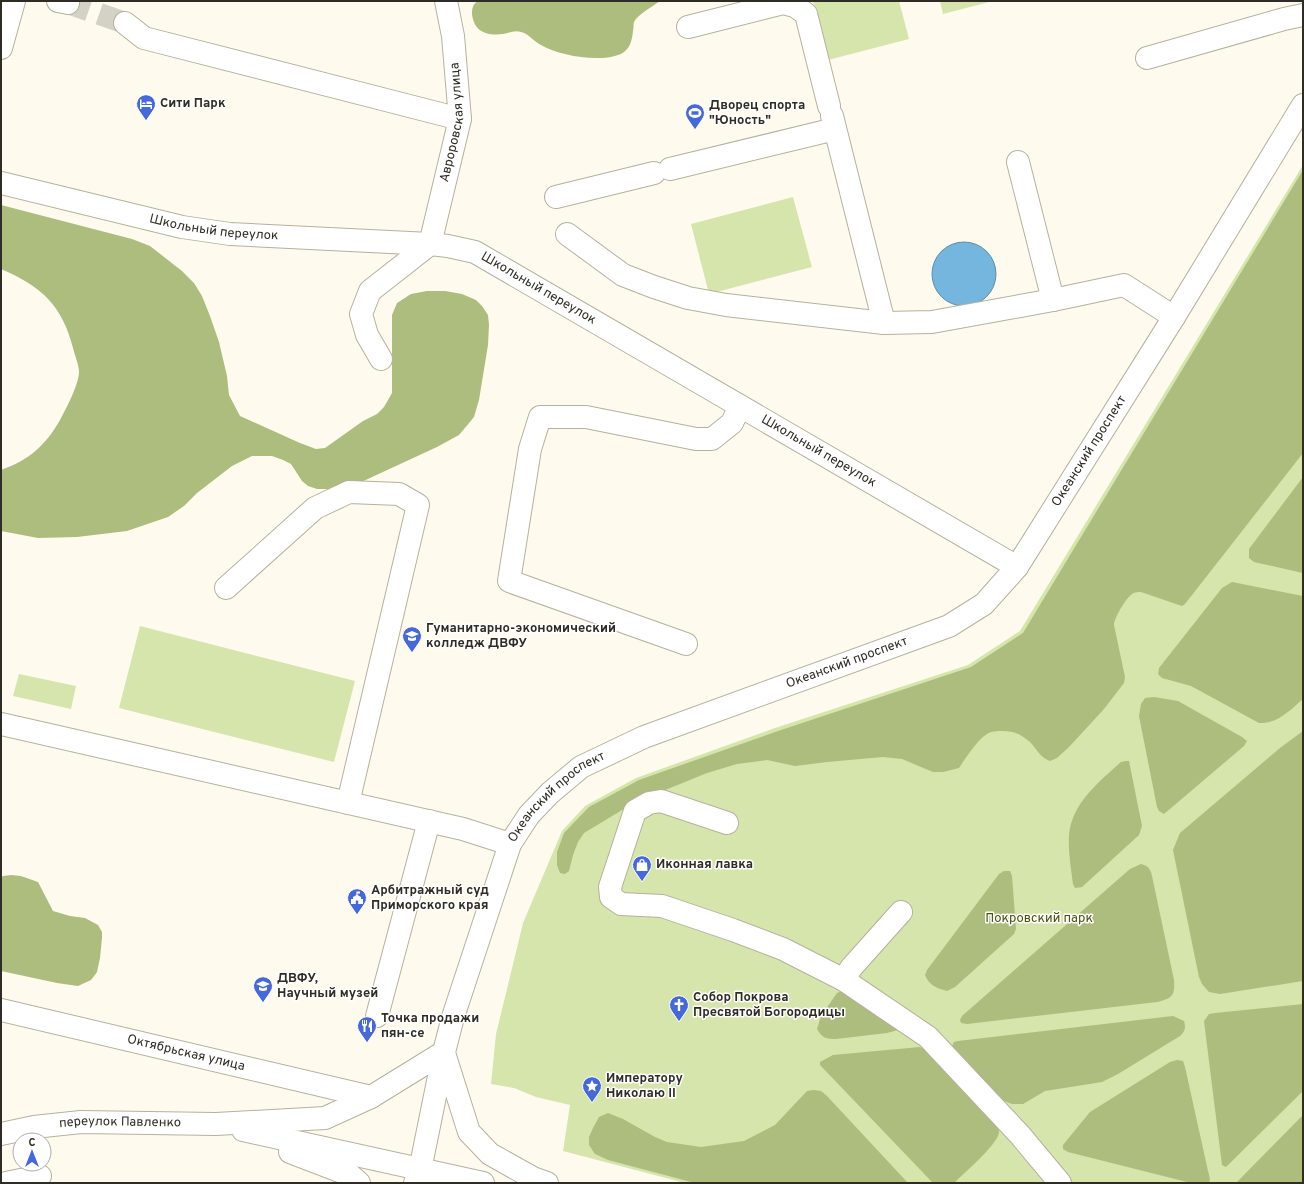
<svg xmlns="http://www.w3.org/2000/svg" width="1304" height="1184" viewBox="0 0 1304 1184" font-family="Overpass,sans-serif">
  <style>
    .green { fill: #d5e5ab }
    .forest { fill: #acbd7d }
    .water { fill: #74b6dd; stroke: #5f8da6 }
    .lines { fill: none; stroke-linecap: round; stroke-linejoin: round }
    .minor-tunnel { stroke: #d4d2c6; stroke-width: 22; stroke-dasharray: 22 11; stroke-linecap: butt }
    .minor-casing { stroke: #b6b19d; stroke-width: 24 }
    .major-casing { stroke: #b6b19d; stroke-width: 24 }
    .minor { stroke: #fff; stroke-width: 22 }
    .major { stroke: #fff; stroke-width: 22 }
    .labels { text-anchor: middle; dominant-baseline: central; stroke-width: 3; stroke-linejoin: round; paint-order: stroke }
    .poi-label { font-size: 13px; font-weight: bold; fill: #2e2c24; stroke: #fff; text-anchor: start }
    .street-label { font-size: 13px; fill: #2e2c24; stroke: #fff }
    .park-label { font-size: 13px; fill: #45530a; stroke: #fff }
  </style>
  <rect width="100%" height="100%" fill="#fefbee"/>
  <g class="green">
    <path d="M 813,1 L 899,1 L 909,39 L 828,60 Z"/>
    <path d="M 940,1 L 993,1 L 943,14 Z"/>
    <path d="M 1303,165 L 1303,1183 L 685,1183 L 563,1151 L 570,1105 L 536,1097 L 514,1088 L 491,1084 L 496,1034 L 523,923 L 562,831 L 585,806 L 636,778 L 775,728 L 968,665 L 1020,631 Z"/>
    <path d="M 793,197 L 812,267 L 709,294 L 691,224 Z"/>
    <path d="M 140,626 L 355,681 L 334,762 L 119,708 Z"/>
    <path d="M 19,674 L 76,686 L 71,709 L 13,696 Z"/>
  </g>
  <g class="forest">
    <path d="M 478,1 L 660,1 C 652,7 638,14 634,22 C 633,25 634,28 633,31 C 632,41 630,49 621,54 C 600,63 560,56 541,45 C 534,42 528,33 521,32 C 515,30 509,33 503,34 C 487,36 474,32 472,14 C 472,8 473,4 478,1 Z"/>
    <path d="M 1303,170 L 1303,453 L 1185,604 L 1182,606 L 1141,592 C 1138,592 1135,592 1132,594 C 1126,598 1114,618 1114,625 L 1125,677 L 1124,683 L 1104,709 L 1069,747 L 1057,758 L 1050,761 C 1039,757 1038,750 1030,742 C 1020,734 1015,731 1002,731 C 996,731 992,731 987,734 C 978,739 965,759 959,768 L 943,772 L 933,772 L 902,759 L 883,757 L 827,762 L 795,766 L 767,760 L 737,764 L 707,773 L 648,797 L 627,807 L 584,833 L 578,842 L 573,855 L 569,871 L 565,874 L 560,873 L 557,865 L 557,852 L 564,833 L 589,807 L 639,780 L 778,731 L 971,667 L 1023,633 Z"/>
    <path d="M 1,205 L 132,239 L 150,246 L 182,271 L 194,283 L 202,296 L 210,316 L 219,342 L 227,376 L 229,395 L 240,416 L 300,443 L 316,449 L 325,448 L 363,421 L 377,414 L 384,407 L 392,393 L 392,315 L 397,303 L 411,294 L 427,291 L 445,291 L 462,294 L 476,300 L 482,306 L 488,315 L 489,325 L 488,345 L 479,400 L 474,417 L 459,435 L 437,447 L 357,484 L 329,489 L 317,489 L 308,486 L 302,481 L 291,464 L 283,460 L 272,456 L 252,456 L 232,466 L 197,493 L 184,506 L 168,517 L 127,531 L 77,537 L 38,538 L 1,531 L 1,470 C 29,460 45,446 60,420 C 66,409 79,384 79,372 C 79,365 75,356 73,348 C 62,305 41,286 1,269 Z"/>
    <path d="M 1303,477 L 1303,573 L 1254,562 L 1249,558 L 1249,549 Z"/>
    <path d="M 1232,582 L 1303,596 L 1303,699 C 1290,710 1278,724 1259,723 L 1191,686 L 1162,678 L 1158,674 L 1159,668 L 1222,588 Z"/>
    <path d="M 1154,697 L 1178,701 L 1242,737 L 1247,741 L 1244,746 L 1164,814 L 1159,811 L 1157,807 L 1139,716 L 1141,704 L 1145,698 Z"/>
    <path d="M 1303,731 L 1303,981 L 1220,994 L 1209,992 L 1202,984 L 1199,977 L 1173,850 L 1180,833 L 1280,748 Z"/>
    <path d="M 1126,761 L 1129,761 L 1142,826 L 1139,835 L 1082,887 L 1075,888 L 1073,884 C 1071,869 1068,850 1069,835 C 1072,803 1099,782 1121,762 Z"/>
    <path d="M 1141,864 C 1148,866 1150,868 1152,876 L 1174,980 C 1175,996 1172,998 1157,1002 L 967,1024 L 961,1023 L 960,1020 L 962,1016 L 1130,869 Z"/>
    <path d="M 1004,871 L 1010,871 L 1012,876 L 1016,929 L 1014,934 L 955,987 L 947,991 C 936,988 929,985 925,975 L 927,970 L 999,874 Z"/>
    <path d="M 11,875 L 21,876 L 38,882 L 53,911 L 70,916 L 85,918 L 98,925 L 102,932 L 102,938 L 100,958 L 97,972 L 91,980 L 78,986 L 57,983 L 1,971 L 1,878 L 3,876 Z"/>
    <path d="M 842,991 L 899,1027 L 898,1030 L 887,1033 L 836,1039 C 826,1039 822,1038 817,1029 L 821,1016 L 837,993 Z"/>
    <path d="M 1303,1004 L 1303,1091 L 1226,1167 L 1222,1165 L 1204,1021 L 1209,1014 L 1215,1013 Z"/>
    <path d="M 1173,1016 L 1184,1021 C 1186,1028 1185,1031 1180,1036 L 1118,1074 L 1102,1082 L 1045,1091 L 1023,1104 L 1012,1104 L 999,1099 L 953,1050 L 952,1046 L 954,1042 L 958,1041 Z"/>
    <path d="M 920,1047 L 927,1050 L 998,1124 C 998,1127 999,1130 999,1133 C 996,1146 964,1173 954,1183 L 935,1183 L 932,1182 L 820,1065 L 820,1062 L 833,1055 Z"/>
    <path d="M 1177,1060 L 1183,1061 L 1185,1067 L 1208,1171 L 1210,1179 L 1209,1183 L 1191,1183 L 1068,1152 L 1063,1149 L 1063,1145 L 1090,1112 L 1170,1062 Z"/>
    <path d="M 814,1090 L 821,1091 L 827,1096 L 908,1183 L 695,1183 L 608,1160 L 595,1154 L 589,1145 L 589,1137 L 593,1128 L 599,1117 L 608,1113 L 623,1119 L 655,1137 L 667,1142 L 701,1147 L 744,1141 L 775,1125 L 807,1091 Z"/>
    <path d="M 1303,1115 L 1303,1183 L 1236,1183 Z"/>
  </g>
  <circle class="water" cx="964" cy="274" r="32"/>
  <g class="lines">
    <path class="minor-tunnel" d="M 68,3 L 125,23"/>
    <defs>
      <g id="minor">
        <path d="M 58,1 L 68,3"/>
        <path d="M 125,23 L 144,38 L 460,119"/>
        <path d="M 688,27 L 783,3 L 795,6 L 806,14 L 829,106"/>
        <path d="M 1,48 L 14,1"/>
        <path d="M 1147,58 L 1284,19 L 1303,15"/>
        <path d="M 832,116 L 884,323"/>
        <path d="M 1018,162 L 1053,300"/>
        <path d="M 670,169 L 835,129"/>
        <path id="s1" d="M 1,183 L 182,227 L 230,234 L 430,244 L 448,246 L 475,252 L 1017,567"/>
        <path d="M 556,197 L 654,173"/>
        <path d="M 567,234 L 623,275 L 654,287 L 688,298 L 726,305 L 884,323 L 932,322 L 1053,300 L 1124,285 L 1174,317"/>
        <path id="s2" d="M 381,359 L 367,335 L 361,314 L 370,291 L 430,244 L 460,119 L 453,36 L 446,1"/>
        <path d="M 226,588 L 315,508 L 349,492 L 399,494 L 418,505 L 348,803"/>
        <path d="M 686,644 L 509,581 L 530,449 L 540,417 L 586,417 L 696,439 L 712,439 L 732,423 L 740,406"/>
        <path d="M 1,724 L 463,829 L 510,844"/>
        <path d="M 727,823 L 661,801 L 649,803 L 635,811 L 610,887 L 611,897 L 621,904 L 662,906 L 733,930 L 783,949 L 844,980 L 928,1037 L 1020,1135 L 1060,1183"/>
        <path d="M 844,980 L 851,968 L 901,912"/>
        <path id="s3" d="M 1,1010 L 371,1097"/>
        <path d="M 377,1016 L 429,821"/>
        <path d="M 6,1183 L 40,1176"/>
      </g>
      <g id="major">
        <path d="M 444,1053 L 469,1132 L 490,1154 L 533,1178 L 547,1183"/>
        <path d="M 243,1130 L 483,1183"/>
        <path id="s4" d="M 1,1134 L 34,1127 L 81,1122 L 216,1124 L 325,1118 L 371,1097 L 444,1052"/>
        <path d="M 290,1152 L 350,1175 L 359,1183"/>
        <path id="s5" d="M 415,1183 L 420,1170 L 444,1052 L 453,1017 L 510,844 L 529,815 L 550,793 L 581,767 L 644,737 L 949,626 L 984,604 L 1017,567 L 1174,317 L 1303,105"/>
      </g>
    </defs>
    <use href="#minor" class="minor-casing"/>
    <use href="#major" class="major-casing"/>
    <use href="#minor" class="minor"/>
    <use href="#major" class="major"/>
  </g>
  <defs>
    <symbol id="hotel-pin" viewBox="-11 -11 22 30"><path d="M0 17L-7.5 6A9.5 9.5 0 1 1 7.5 6Z" fill="#4568db" stroke="#fff"/><path d="M-6-4.5h1.5V1H6V5H4.5V3h-9V5H-6ZM-4 0a1.8 1.8 0 1 1 3.6 0ZM.5 0V-2.5h3Q6-2.5 6 0Z" fill="#fff"/></symbol>
    <symbol id="stadium-pin" viewBox="-11 -11 22 30"><path d="M0 17L-7.5 6A9.5 9.5 0 1 1 7.5 6Z" fill="#4568db" stroke="#fff"/><path d="M0-5a6.5 5 0 1 0 0 10a6.5 5 0 1 0 0-10ZM-3.5-1.8h7v3.6h-7Z" fill="#fff"/></symbol>
    <symbol id="university-pin" viewBox="-11 -11 22 30"><path d="M0 17L-7.5 6A9.5 9.5 0 1 1 7.5 6Z" fill="#4568db" stroke="#fff"/><path d="M0-5L7-2L0 1L-7-2ZM-4 1L0 2.5L4 1V4Q0 6-4 4Z" fill="#fff"/></symbol>
    <symbol id="shop-pin" viewBox="-11 -11 22 30"><path d="M0 17L-7.5 6A9.5 9.5 0 1 1 7.5 6Z" fill="#4568db" stroke="#fff"/><path d="M-5-2.5h2.3a2.7 3.5 0 0 1 5.4 0H5L5.5 6h-11ZM-1.5-2.5h3a1.5 2.3 0 0 0-3 0Z" fill="#fff"/></symbol>
    <symbol id="civic-pin" viewBox="-11 -11 22 30"><path d="M0 17L-7.5 6A9.5 9.5 0 1 1 7.5 6Z" fill="#4568db" stroke="#fff"/><path d="M-.6-6.5H3V-4.5H.6V-3L4-1V1h2V6H-6V1h2V-1L-.6-3ZM-1.2 2.5V6h2.4V2.5Z" fill="#fff"/></symbol>
    <symbol id="church-pin" viewBox="-11 -11 22 30"><path d="M0 17L-7.5 6A9.5 9.5 0 1 1 7.5 6Z" fill="#4568db" stroke="#fff"/><path d="M-1.2-6h2.4v3.5h3.3v2.4h-3.3V6h-2.4V-.1h-3.3v-2.4h3.3Z" fill="#fff"/></symbol>
    <symbol id="restaurant-pin" viewBox="-11 -11 22 30"><path d="M0 17L-7.5 6A9.5 9.5 0 1 1 7.5 6Z" fill="#4568db" stroke="#fff"/><path d="M-5-6h1v4h1v-4h1v4h1v-4h1v5L-1.5 .5V6h-2V.5L-5-1ZM5-6V6H3V1.5H1.5Q1.5-4 5-6Z" fill="#fff"/></symbol>
    <symbol id="sight-pin" viewBox="-11 -11 22 30"><path d="M0 17L-7.5 6A9.5 9.5 0 1 1 7.5 6Z" fill="#4568db" stroke="#fff"/><path d="M0-6L1.8-2.2L6-1.7L2.9 1.2L3.7 5.4L0 3.3L-3.7 5.4L-2.9 1.2L-6-1.7L-1.8-2.2Z" fill="#fff"/></symbol>
  </defs>
  <g fill-rule="evenodd">
    <use href="#hotel-pin" x="135" y="93" width="22" height="30"/>
    <use href="#stadium-pin" x="684" y="102" width="22" height="30"/>
    <use href="#university-pin" x="401" y="625" width="22" height="30"/>
    <use href="#shop-pin" x="631" y="854" width="22" height="30"/>
    <use href="#civic-pin" x="346" y="887" width="22" height="30"/>
    <use href="#university-pin" x="252" y="975" width="22" height="30"/>
    <use href="#church-pin" x="668" y="994" width="22" height="30"/>
    <use href="#restaurant-pin" x="356" y="1015" width="22" height="30"/>
    <use href="#sight-pin" x="581" y="1075" width="22" height="30"/>
  </g>
  <g class="labels">
    <g class="poi-label">
      <text x="160" y="104">Сити Парк</text>
      <text x="709" y="106">Дворец спорта<tspan x="709" dy="15">"Юность"</tspan></text>
      <text x="426" y="629">Гуманитарно-экономический<tspan x="426" dy="15">колледж ДВФУ</tspan></text>
      <text x="656" y="865">Иконная лавка</text>
      <text x="371" y="891">Арбитражный суд<tspan x="371" dy="15">Приморского края</tspan></text>
      <text x="277" y="979">ДВФУ,<tspan x="277" dy="15">Научный музей</tspan></text>
      <text x="693" y="998">Собор Покрова<tspan x="693" dy="15">Пресвятой Богородицы</tspan></text>
      <text x="381" y="1019">Точка продажи<tspan x="381" dy="15">пян-се</tspan></text>
      <text x="606" y="1079">Императору<tspan x="606" dy="15">Николаю II</tspan></text>
    </g>
    <g class="street-label">
      <text stroke="none"><textPath href="#s2" startOffset="275">Авроровская улица</textPath></text>
      <text stroke="none"><textPath href="#s1" startOffset="218">Школьный переулок</textPath></text>
      <text stroke="none"><textPath href="#s1" startOffset="554">Школьный переулок</textPath></text>
      <text stroke="none"><textPath href="#s1" startOffset="878">Школьный переулок</textPath></text>
      <text stroke="none"><textPath href="#s5" startOffset="1080">Океанский проспект</textPath></text>
      <text stroke="none"><textPath href="#s5" startOffset="744">Океанский проспект</textPath></text>
      <text stroke="none"><textPath href="#s5" startOffset="420">Океанский проспект</textPath></text>
      <text stroke="none"><textPath href="#s3" startOffset="190">Октябрьская улица</textPath></text>
      <text stroke="none"><textPath href="#s4" startOffset="120">переулок Павленко</textPath></text>
    </g>
    <g class="park-label">
      <text x="1039" y="919">Покровский парк</text>
    </g>
  </g>
  <rect width="1304" height="1184" fill="none" stroke="#2e2c24" stroke-width="4"/>
  <g transform="translate(32 1152)"><circle r="19" fill="#ffffff" stroke="#ababa7"/>
  <path d="M0-3L7 15L0 10L-7 15Z" fill="#4568db"/>
  <text y="-6" font-size="11" font-weight="bold" text-anchor="middle" fill="#2e2c24">С</text>
  </g>
</svg>
